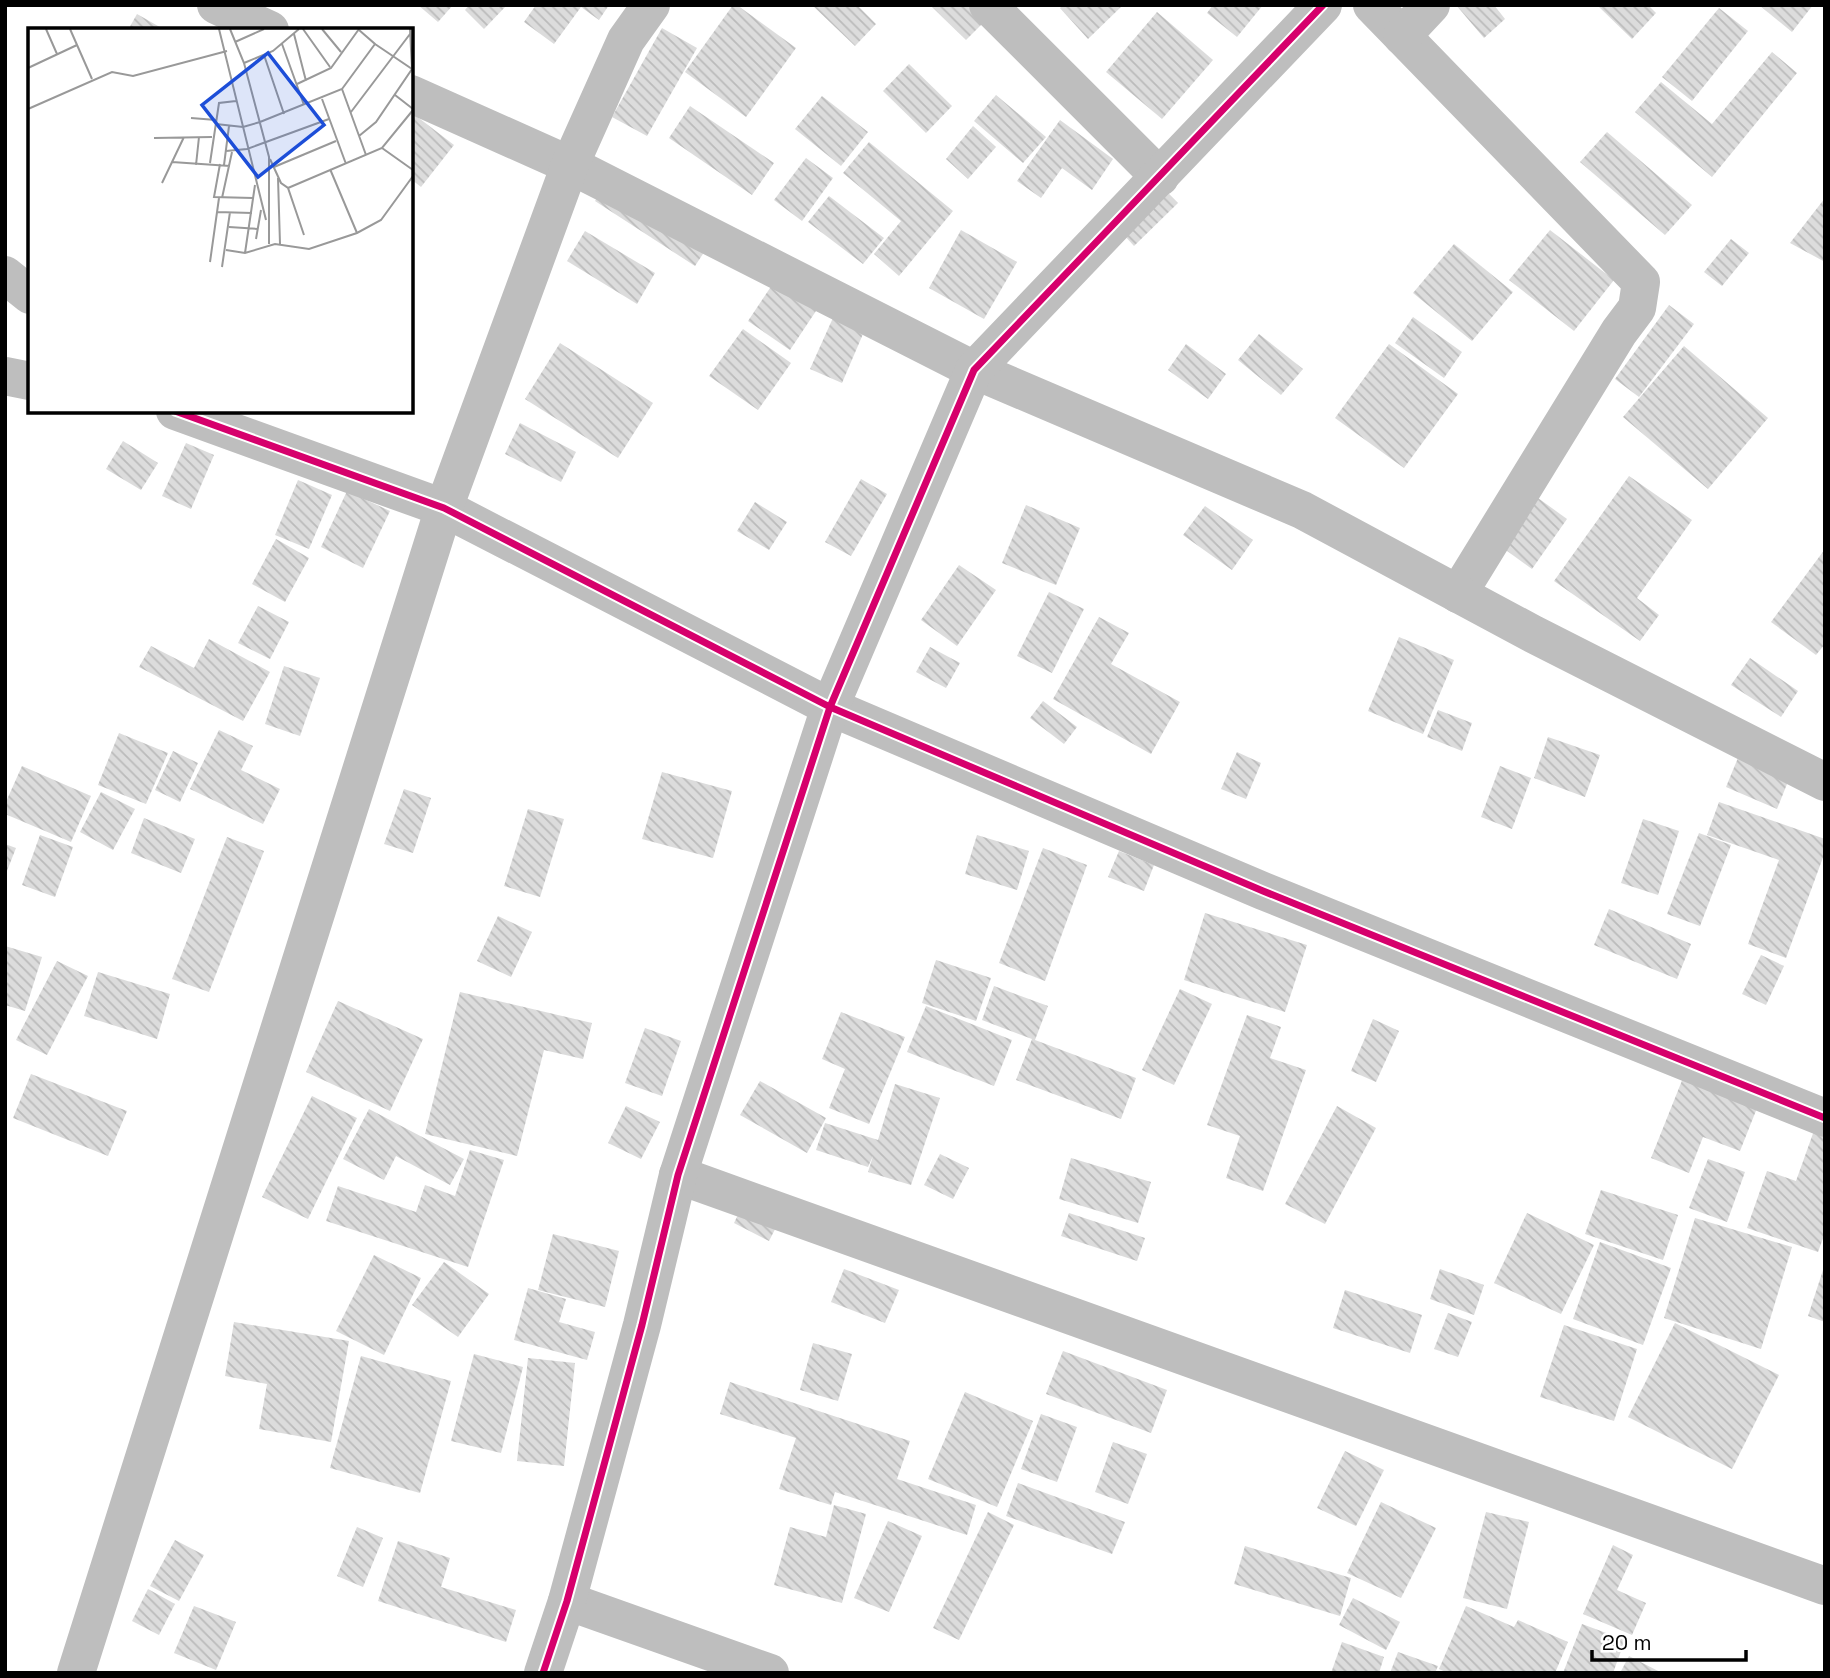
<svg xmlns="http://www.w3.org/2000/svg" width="1830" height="1678" viewBox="0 0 1830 1678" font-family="'Space Grotesk',sans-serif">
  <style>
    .building { fill: url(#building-back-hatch) }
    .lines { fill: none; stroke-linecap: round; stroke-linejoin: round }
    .minor { stroke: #bebebe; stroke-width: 38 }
    .cycleway-casing { stroke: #fff; stroke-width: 11 }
    .cycleway { stroke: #d6006c; stroke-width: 7 }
    .inset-road { fill: none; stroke: #999; stroke-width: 2 }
    .view { fill: #1d4ed8; fill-opacity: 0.15; stroke: #1d4ed8; stroke-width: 3.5 }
    .inset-edge { fill: none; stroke: #000; stroke-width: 3.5 }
  </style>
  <defs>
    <pattern id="building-back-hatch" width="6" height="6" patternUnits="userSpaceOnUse" patternTransform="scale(1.75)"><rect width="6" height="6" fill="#dcdcdc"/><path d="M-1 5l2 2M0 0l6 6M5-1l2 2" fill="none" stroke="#bbb"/></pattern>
  </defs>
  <rect width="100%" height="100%" fill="#fff"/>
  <g class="building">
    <path d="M 418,5 L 453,5 L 438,22 Z"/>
    <path d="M 469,5 L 507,5 L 484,29 L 465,10 Z"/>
    <path d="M 536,5 L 609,5 L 599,20 L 581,7 L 554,44 L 524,22 Z"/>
    <path d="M 733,5 L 737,5 L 796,48 L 746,117 L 685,72 Z"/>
    <path d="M 812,5 L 857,5 L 876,24 L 855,46 Z"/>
    <path d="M 930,5 L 975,5 L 988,18 L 966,40 Z"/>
    <path d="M 1063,5 L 1123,5 L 1088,39 L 1060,8 Z"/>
    <path d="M 1213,5 L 1263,5 L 1237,37 L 1207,13 Z"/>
    <path d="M 1456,5 L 1494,5 L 1505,19 L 1484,38 Z"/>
    <path d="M 1597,5 L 1648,5 L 1656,13 L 1632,39 Z"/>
    <path d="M 1759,5 L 1813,5 L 1792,32 Z"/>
    <path d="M 1719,8 L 1748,31 L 1692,101 L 1662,77 Z"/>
    <path d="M 1157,12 L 1213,60 L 1162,119 L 1106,72 Z"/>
    <path d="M 137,14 L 165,30 L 128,30 Z"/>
    <path d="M 662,28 L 697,48 L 647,136 L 612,117 Z"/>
    <path d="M 1772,52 L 1797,73 L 1712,177 L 1635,112 L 1661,82 L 1712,124 Z"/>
    <path d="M 909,64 L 952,106 L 926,133 L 883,91 Z"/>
    <path d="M 996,95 L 1046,137 L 1023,163 L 974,121 Z"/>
    <path d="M 822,96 L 868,132 L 841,166 L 795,129 Z"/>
    <path d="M 690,106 L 774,163 L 752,195 L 669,138 Z"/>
    <path d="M 411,112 L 454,145 L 421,187 L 411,179 Z"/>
    <path d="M 1060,120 L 1113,159 L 1092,190 L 1062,168 L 1041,198 L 1017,181 Z"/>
    <path d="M 973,126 L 996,147 L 968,179 L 946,159 Z"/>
    <path d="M 1607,132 L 1692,205 L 1665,235 L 1580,162 Z"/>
    <path d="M 869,142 L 953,211 L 899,276 L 874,254 L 901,221 L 843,173 Z"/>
    <path d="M 806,158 L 833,178 L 802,221 L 774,200 Z"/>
    <path d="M 616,169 L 716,234 L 695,266 L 595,201 Z"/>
    <path d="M 1157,182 L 1178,203 L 1134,246 L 1113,223 Z"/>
    <path d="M 829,196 L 884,238 L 863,264 L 808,222 Z"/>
    <path d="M 1825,198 L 1825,262 L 1790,243 Z"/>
    <path d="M 961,230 L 1017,262 L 984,319 L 929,288 Z"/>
    <path d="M 1550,230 L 1614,280 L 1574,331 L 1509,280 Z"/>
    <path d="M 585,231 L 655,273 L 637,304 L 567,261 Z"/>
    <path d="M 1731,239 L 1749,253 L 1722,286 L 1704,272 Z"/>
    <path d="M 1454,244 L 1513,292 L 1472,341 L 1413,293 Z"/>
    <path d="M 782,270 L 824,299 L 790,350 L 748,321 Z"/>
    <path d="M 841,300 L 872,313 L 842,383 L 810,369 Z"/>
    <path d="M 1669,305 L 1694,324 L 1639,397 L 1615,379 Z"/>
    <path d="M 1413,317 L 1462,352 L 1444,378 L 1395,343 Z"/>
    <path d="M 743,329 L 791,363 L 758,410 L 709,376 Z"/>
    <path d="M 1259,334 L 1303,369 L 1281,395 L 1238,360 Z"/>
    <path d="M 560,343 L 653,403 L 618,458 L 525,399 Z"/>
    <path d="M 1186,344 L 1226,374 L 1208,399 L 1168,370 Z"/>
    <path d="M 1389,344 L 1458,394 L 1404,468 L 1335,418 Z"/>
    <path d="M 1684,346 L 1768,418 L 1708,489 L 1623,417 Z"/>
    <path d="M 520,423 L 576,452 L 561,482 L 505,454 Z"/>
    <path d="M 123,441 L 158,463 L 141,490 L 106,469 Z"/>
    <path d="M 186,443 L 214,455 L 191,509 L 162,496 Z"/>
    <path d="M 1629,476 L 1692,520 L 1637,598 L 1659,615 L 1640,641 L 1554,581 Z"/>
    <path d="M 861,479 L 887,494 L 851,556 L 825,542 Z"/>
    <path d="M 298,480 L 332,495 L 309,549 L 275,535 Z"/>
    <path d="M 347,491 L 390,511 L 363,568 L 321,547 Z"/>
    <path d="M 1538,498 L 1567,519 L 1532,569 L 1503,548 Z"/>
    <path d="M 755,502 L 787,522 L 769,550 L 737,531 Z"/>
    <path d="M 1026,505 L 1080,528 L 1056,585 L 1002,563 Z"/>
    <path d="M 1205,506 L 1253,540 L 1232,570 L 1183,535 Z"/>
    <path d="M 276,539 L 309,558 L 285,602 L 252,584 Z"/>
    <path d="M 1825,549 L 1825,644 L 1816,655 L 1771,622 Z"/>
    <path d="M 959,565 L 996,590 L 957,646 L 921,620 Z"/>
    <path d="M 1049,592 L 1084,609 L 1052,673 L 1017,656 Z"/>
    <path d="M 258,606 L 289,622 L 270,659 L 238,643 Z"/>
    <path d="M 1099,617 L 1129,633 L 1111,664 L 1180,702 L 1151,754 L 1053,699 Z"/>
    <path d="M 1399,637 L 1454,660 L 1423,734 L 1368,711 Z"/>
    <path d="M 209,639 L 270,672 L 243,721 L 139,667 L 151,646 L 194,668 Z"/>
    <path d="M 930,647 L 960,663 L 946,688 L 916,672 Z"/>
    <path d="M 1750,658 L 1798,691 L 1781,717 L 1731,685 Z"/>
    <path d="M 284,666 L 320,678 L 300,736 L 265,724 Z"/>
    <path d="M 1043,701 L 1077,727 L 1064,744 L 1030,718 Z"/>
    <path d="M 1438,710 L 1472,723 L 1462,751 L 1427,737 Z"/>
    <path d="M 219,730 L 253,746 L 241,770 L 280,789 L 263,824 L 190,789 Z"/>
    <path d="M 119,733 L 168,753 L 146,804 L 98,785 Z"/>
    <path d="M 1548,737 L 1600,755 L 1585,797 L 1534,778 Z"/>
    <path d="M 173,751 L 198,763 L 180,802 L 155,790 Z"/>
    <path d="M 1237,752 L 1261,763 L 1246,799 L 1221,789 Z"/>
    <path d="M 1740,753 L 1791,774 L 1777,809 L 1726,787 Z"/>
    <path d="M 22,766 L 91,796 L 71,842 L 5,814 L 5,804 Z"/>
    <path d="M 1500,766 L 1531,778 L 1512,829 L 1481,817 Z"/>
    <path d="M 662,772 L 732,791 L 713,858 L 642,839 Z"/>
    <path d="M 404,789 L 431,798 L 413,853 L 384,844 Z"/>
    <path d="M 101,792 L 135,809 L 113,850 L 80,832 Z"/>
    <path d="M 1719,802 L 1825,839 L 1825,852 L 1786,958 L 1748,944 L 1779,860 L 1707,835 Z"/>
    <path d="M 528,809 L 564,819 L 540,897 L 504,886 Z"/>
    <path d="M 144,818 L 195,839 L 181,873 L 131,853 Z"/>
    <path d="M 1643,819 L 1679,831 L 1658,895 L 1621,883 Z"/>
    <path d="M 1699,833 L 1731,845 L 1700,926 L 1667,914 Z"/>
    <path d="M 40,835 L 73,847 L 55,897 L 22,885 Z"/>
    <path d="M 977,835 L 1029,851 L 1017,890 L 965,874 Z"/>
    <path d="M 227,837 L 264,851 L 209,992 L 172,979 Z"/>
    <path d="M 5,844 L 16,848 L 5,876 Z"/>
    <path d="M 1043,848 L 1087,865 L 1045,981 L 999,963 Z"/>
    <path d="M 1119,851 L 1154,865 L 1144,891 L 1108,877 Z"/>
    <path d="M 1609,909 L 1691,944 L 1677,979 L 1594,945 Z"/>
    <path d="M 1205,913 L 1307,945 L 1285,1012 L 1184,980 Z"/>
    <path d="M 498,916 L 532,932 L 511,977 L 477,961 Z"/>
    <path d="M 5,946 L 42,957 L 25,1011 L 5,1005 Z"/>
    <path d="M 1761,955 L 1784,966 L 1766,1005 L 1742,994 Z"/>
    <path d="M 936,960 L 991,978 L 976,1021 L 922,1003 Z"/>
    <path d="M 57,961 L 88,976 L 47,1055 L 16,1040 Z"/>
    <path d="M 98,972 L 170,994 L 157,1039 L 84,1016 Z"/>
    <path d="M 994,986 L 1048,1006 L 1035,1040 L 1136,1078 L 1121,1119 L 1016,1080 L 1032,1039 L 982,1020 Z"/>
    <path d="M 1180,989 L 1212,1004 L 1174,1085 L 1142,1070 Z"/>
    <path d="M 460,992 L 592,1023 L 583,1059 L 544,1050 L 517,1156 L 425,1134 Z"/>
    <path d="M 338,1001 L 423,1039 L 390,1111 L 306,1072 Z"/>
    <path d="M 926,1006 L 1012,1040 L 994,1086 L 907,1052 Z"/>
    <path d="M 841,1012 L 905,1037 L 869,1124 L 829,1108 L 845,1069 L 822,1059 Z"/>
    <path d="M 1247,1015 L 1281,1027 L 1270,1058 L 1306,1070 L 1263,1191 L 1226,1178 L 1240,1136 L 1207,1125 Z"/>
    <path d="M 1373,1019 L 1399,1031 L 1376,1082 L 1351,1071 Z"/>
    <path d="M 645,1028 L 681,1041 L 662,1096 L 625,1083 Z"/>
    <path d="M 1687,1068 L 1761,1098 L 1740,1151 L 1703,1137 L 1689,1173 L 1651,1158 Z"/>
    <path d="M 31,1074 L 127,1111 L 108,1156 L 13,1118 Z"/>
    <path d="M 760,1081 L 826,1118 L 807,1153 L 740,1115 Z"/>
    <path d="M 895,1084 L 940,1098 L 911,1185 L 868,1172 L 873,1156 L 868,1167 L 816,1150 L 825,1123 L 878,1140 Z"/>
    <path d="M 312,1096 L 357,1118 L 308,1219 L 262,1197 Z"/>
    <path d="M 626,1106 L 660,1122 L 641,1159 L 608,1143 Z"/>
    <path d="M 1337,1106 L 1376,1128 L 1325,1224 L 1285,1204 Z"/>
    <path d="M 369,1109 L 464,1159 L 450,1185 L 396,1156 L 384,1180 L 343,1159 Z"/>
    <path d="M 1816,1125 L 1825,1128 L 1825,1233 L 1818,1252 L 1747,1228 L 1767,1171 L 1796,1181 Z"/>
    <path d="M 470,1150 L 504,1160 L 468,1267 L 326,1221 L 338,1186 L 416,1212 L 425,1185 L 455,1196 Z"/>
    <path d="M 940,1154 L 969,1168 L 953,1199 L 924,1185 Z"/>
    <path d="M 1071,1158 L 1151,1182 L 1138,1223 L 1059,1199 Z"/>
    <path d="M 1708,1159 L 1745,1172 L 1727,1222 L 1689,1208 Z"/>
    <path d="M 753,1184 L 789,1202 L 769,1241 L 734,1223 Z"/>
    <path d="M 1601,1190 L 1678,1215 L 1663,1260 L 1585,1234 Z"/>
    <path d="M 1069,1213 L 1145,1238 L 1137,1261 L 1061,1236 Z"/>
    <path d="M 1527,1213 L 1594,1245 L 1561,1314 L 1494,1283 Z"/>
    <path d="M 1695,1218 L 1792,1247 L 1761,1349 L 1664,1318 Z"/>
    <path d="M 553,1234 L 619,1251 L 605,1307 L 538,1290 Z"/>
    <path d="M 1600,1242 L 1671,1268 L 1643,1345 L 1573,1319 Z"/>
    <path d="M 374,1255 L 421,1278 L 384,1355 L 336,1331 Z"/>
    <path d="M 444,1262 L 489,1294 L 458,1337 L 412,1305 Z"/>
    <path d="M 1824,1267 L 1825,1267 L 1825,1322 L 1808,1316 Z"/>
    <path d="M 844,1269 L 899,1290 L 885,1323 L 831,1302 Z"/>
    <path d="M 1440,1269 L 1484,1285 L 1474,1315 L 1430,1299 Z"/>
    <path d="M 528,1288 L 566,1299 L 559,1322 L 595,1332 L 587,1360 L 514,1340 Z"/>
    <path d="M 1345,1290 L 1422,1315 L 1410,1353 L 1333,1328 Z"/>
    <path d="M 1448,1313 L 1472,1322 L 1458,1357 L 1434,1349 Z"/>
    <path d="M 234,1322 L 349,1341 L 331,1442 L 259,1429 L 267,1384 L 225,1376 Z"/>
    <path d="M 1675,1323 L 1779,1375 L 1732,1469 L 1628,1417 Z"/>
    <path d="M 1564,1325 L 1637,1349 L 1614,1421 L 1540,1397 Z"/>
    <path d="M 813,1343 L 852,1354 L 838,1401 L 800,1390 Z"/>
    <path d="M 1063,1351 L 1167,1390 L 1151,1433 L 1046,1394 Z"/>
    <path d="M 474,1354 L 523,1367 L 501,1453 L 451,1441 Z"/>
    <path d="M 361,1356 L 451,1381 L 420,1493 L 330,1468 Z"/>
    <path d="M 528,1358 L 575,1363 L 564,1466 L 517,1461 Z"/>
    <path d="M 730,1382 L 910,1441 L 897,1479 L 976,1505 L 967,1535 L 835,1492 L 831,1505 L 779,1489 L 796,1438 L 720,1414 Z"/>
    <path d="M 965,1392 L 1033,1421 L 997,1507 L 928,1479 Z"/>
    <path d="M 1041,1414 L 1077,1427 L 1057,1482 L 1021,1469 Z"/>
    <path d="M 1113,1442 L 1147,1454 L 1128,1504 L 1095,1492 Z"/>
    <path d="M 1345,1451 L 1384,1470 L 1356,1526 L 1317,1508 Z"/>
    <path d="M 1018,1483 L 1125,1522 L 1112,1554 L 1006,1516 Z"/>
    <path d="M 1381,1502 L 1436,1528 L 1401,1598 L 1347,1573 Z"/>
    <path d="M 834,1505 L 866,1514 L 842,1603 L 774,1585 L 790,1527 L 826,1537 Z"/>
    <path d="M 988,1512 L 1014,1525 L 959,1640 L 933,1628 Z"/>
    <path d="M 1486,1512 L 1529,1522 L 1507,1609 L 1463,1598 Z"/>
    <path d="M 888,1521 L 922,1536 L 889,1612 L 854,1598 Z"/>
    <path d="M 357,1527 L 383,1538 L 363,1587 L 337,1576 Z"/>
    <path d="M 175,1540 L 204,1555 L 179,1601 L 150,1586 Z"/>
    <path d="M 398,1541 L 450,1558 L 441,1587 L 516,1610 L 506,1642 L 378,1601 Z"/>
    <path d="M 1613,1545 L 1633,1555 L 1617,1590 L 1646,1603 L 1632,1635 L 1583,1614 Z"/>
    <path d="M 1245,1546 L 1351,1578 L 1340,1616 L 1234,1584 Z"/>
    <path d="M 148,1589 L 175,1604 L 159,1635 L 132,1621 Z"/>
    <path d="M 1353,1598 L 1400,1622 L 1386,1650 L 1339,1625 Z"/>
    <path d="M 194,1606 L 236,1622 L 216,1670 L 174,1653 Z"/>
    <path d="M 1466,1606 L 1514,1627 L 1518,1620 L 1568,1642 L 1555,1673 L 1448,1673 L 1439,1669 Z"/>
    <path d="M 1582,1624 L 1625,1640 L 1613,1673 L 1563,1673 Z"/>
    <path d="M 1342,1642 L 1384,1657 L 1379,1673 L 1331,1673 Z"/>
    <path d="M 1398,1652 L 1438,1666 L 1435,1673 L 1390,1673 Z"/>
    <path d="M 1629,1656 L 1662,1673 L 1620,1673 Z"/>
  </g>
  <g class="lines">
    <g class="minor">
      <path d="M 216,5 L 270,30"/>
      <path d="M 988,5 L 1160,177"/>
      <path d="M 1372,5 L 1641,282 L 1637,308 L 1619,332 L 1458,594"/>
      <path d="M 1402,36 L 1431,5"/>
      <path d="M 411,94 L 570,165 L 974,370 L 1302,510 L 1533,634 L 1825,782"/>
      <path d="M 5,275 L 30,295"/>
      <path d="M 5,376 L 30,381"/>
      <path d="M 175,411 L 444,508 L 830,707 L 1263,891 L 1825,1118"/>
      <path d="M 678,1175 L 1825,1586"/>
      <path d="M 567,1601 L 770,1673"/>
      <path d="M 76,1673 L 444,508 L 570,165 L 626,40 L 651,5"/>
      <path d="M 543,1673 L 567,1601 L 642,1325 L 678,1175 L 830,707 L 974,370 L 1323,5"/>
    </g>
    <defs>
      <g id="cycleway">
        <path d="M 175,411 L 444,508 L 830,707 L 1263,891 L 1825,1118"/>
        <path d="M 543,1673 L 567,1601 L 642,1325 L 678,1175 L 830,707 L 974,370 L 1323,5"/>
      </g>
    </defs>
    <use href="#cycleway" class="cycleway-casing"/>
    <use href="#cycleway" class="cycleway"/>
  </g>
  <g transform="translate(28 28)">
    <rect width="385" height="385" fill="#fff"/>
    <path class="inset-road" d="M 18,1 L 29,26M 42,1 L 64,51M 191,1 L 238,192M 202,1 L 216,35 L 241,129 L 241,216M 275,1 L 302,39M 294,1 L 313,24M 382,1 L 384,41M 266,6 L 278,53M 207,14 L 236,1M 254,16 L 276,77M 236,27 L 256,86M 216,35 L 245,23 L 271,1M 0,40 L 49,17M 269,56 L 303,40 L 331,1M 314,61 L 338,127M 367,67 L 385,81M 294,71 L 318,136M 0,81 L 84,44 L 105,48 L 199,23M 323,84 L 382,6M 163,90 L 188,92M 188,96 L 215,99 L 232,94 L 314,61 L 347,16 L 331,2M 331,108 L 348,94 L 384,41 L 347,16M 126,110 L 184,109M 354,120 L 385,142M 198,123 L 219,121 L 301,91M 242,131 L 253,155 L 260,160 L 276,207M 144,134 L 202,138M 182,135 L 191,75 L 208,73M 192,136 L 186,169 L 225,170M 168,137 L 171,109M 196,137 L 201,98M 246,139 L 308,113M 302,141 L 329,205M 250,150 L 252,216M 134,155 L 156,109M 260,160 L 354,120 L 385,82M 194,170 L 204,124M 189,184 L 224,185M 201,199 L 230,201M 228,211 L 233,182M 198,222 L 217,225 L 247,216 L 281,221 L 329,205 L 353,192 L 385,148M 217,225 L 227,157M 182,234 L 191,170M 194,239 L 202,184"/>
    <path class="view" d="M 240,25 L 296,97 L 230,149 L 174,77 Z"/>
    <rect width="385" height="385" class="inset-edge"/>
  </g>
  <rect width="1830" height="1678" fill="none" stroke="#000000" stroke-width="14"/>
  <path d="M1592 1650v10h154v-10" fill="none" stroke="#000000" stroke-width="3.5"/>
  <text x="1602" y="1650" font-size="21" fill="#000000" stroke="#ffffff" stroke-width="5" paint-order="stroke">20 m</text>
</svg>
